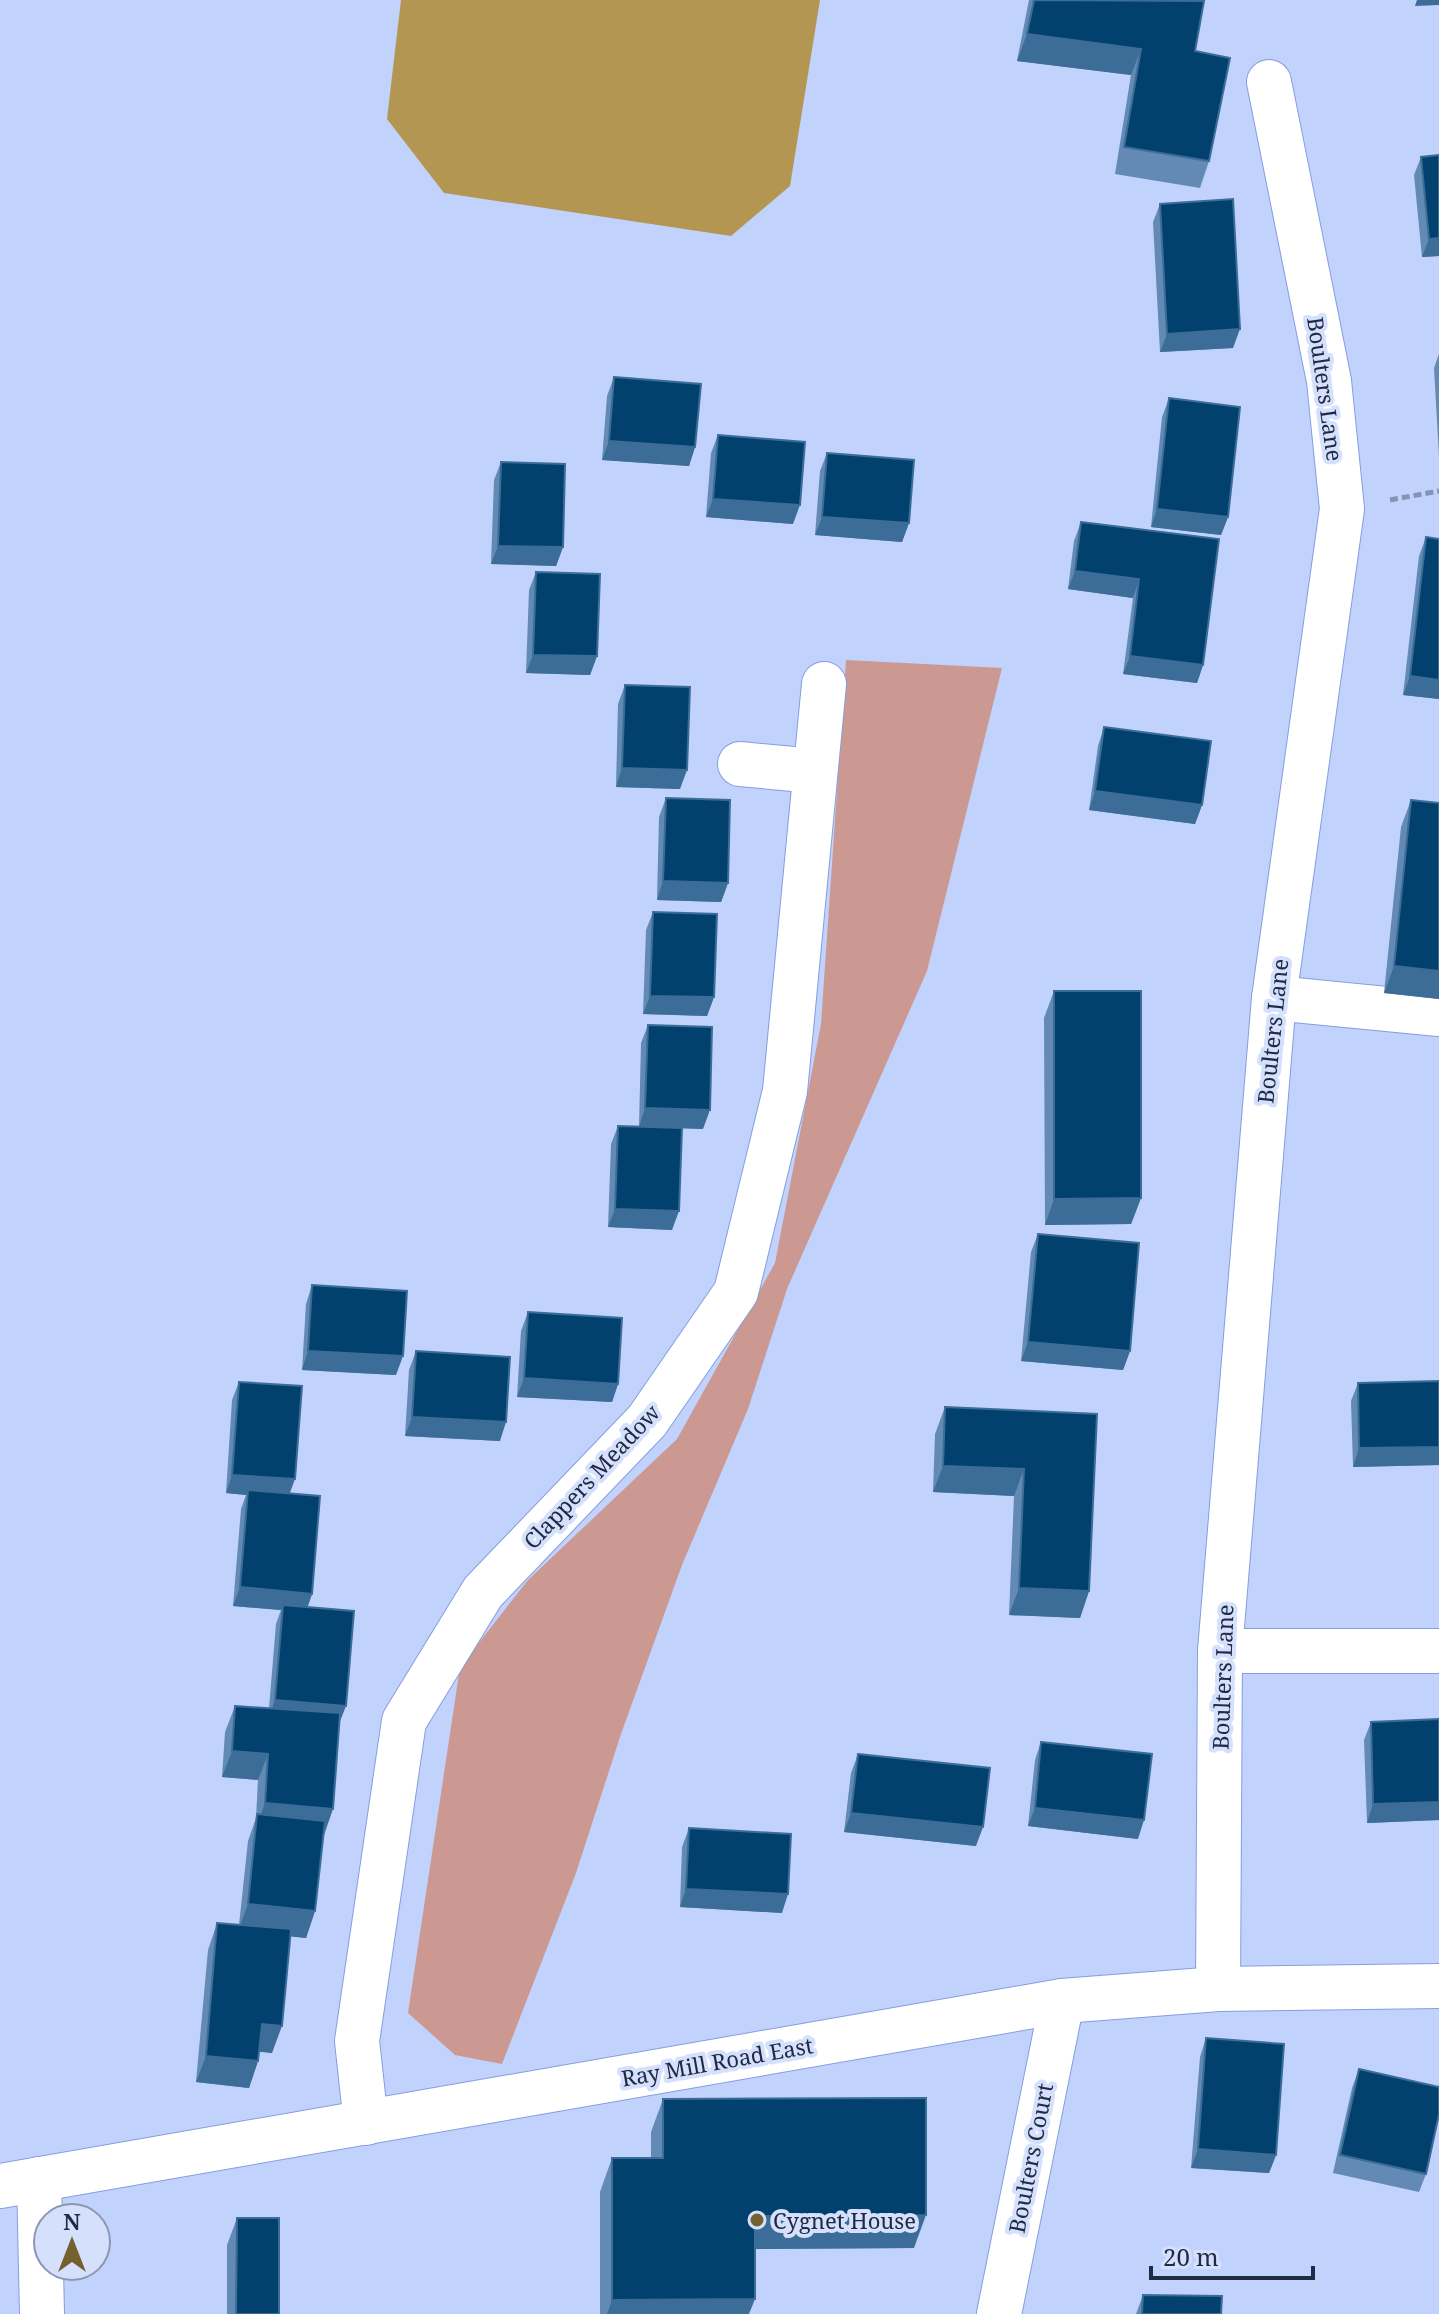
<svg xmlns="http://www.w3.org/2000/svg" width="1439" height="2314" viewBox="0 0 1439 2314" font-family="'Noto Serif',serif">
  <style>
    .green { fill: #cb9892 }
    .water { fill: #b39651 }
    .lines { fill: none; stroke-linecap: round; stroke-linejoin: round }
    .street-casing { stroke: #849ede; stroke-width: 46 }
    .path { stroke: #8493b6; stroke-width: 5; stroke-dasharray: 8 4; stroke-linecap: butt }
    .street { stroke: #fff; stroke-width: 44 }
    .wall { fill: #628ab4 }
    .shaded-wall { fill: #3b6d98 }
    .building { fill: #02416d; stroke: #3b6d98; stroke-width: 2 }
    .poi-dot { fill: #756130; stroke: #d4e0fc; stroke-width: 3 }
    .labels { text-anchor: middle; dominant-baseline: central; stroke-width: 8; stroke-linejoin: round; paint-order: stroke }
    .street-label { font-size: 22px; fill: #202a44; stroke: #d4e0fc }
    .poi-label { font-size: 22px; fill: #202a44; stroke: #d4e0fc; text-anchor: start }
  </style>
  <rect width="100%" height="100%" fill="#c1d3fc"/>
  <path class="green" d="M 846,660 L 1002,668 L 927,971 L 787,1289 L 748,1409 L 682,1565 L 621,1734 L 576,1873 L 502,2064 L 455,2055 L 408,2013 L 460,1667 L 528,1580 L 677,1439 L 775,1263 L 821,1024 Z"/>
  <path class="water" d="M 401,0 L 820,0 L 790,186 L 731,236 L 444,193 L 387,119 Z"/>
  <g class="lines">
    <defs>
      <g id="street">
        <path d="M 740,764 L 815,771"/>
        <path d="M 1274,998 L 1439,1014"/>
        <path d="M 1220,1651 L 1439,1651"/>
        <path d="M 1218,1989 L 1220,1651 L 1274,998 L 1342,509 L 1329,381 L 1269,82"/>
        <path d="M 366,2123 L 357,2041 L 404,1721 L 483,1592 L 647,1421 L 736,1292 L 785,1091 L 824,684"/>
        <path d="M 39,2179 L 42,2314"/>
        <path d="M 0,2186 L 1062,2001 L 1218,1989 L 1439,1986"/>
        <path d="M 999,2314 L 1062,2001"/>
      </g>
    </defs>
    <use href="#street" class="street-casing"/>
    <path class="path" d="M 1390,500 L 1439,491"/>
    <use href="#street" class="street"/>
  </g>
  <g class="wall">
    <path d="M 1029,0 L 1200,0 L 1195,51 L 1209,161 L 1200,188 L 1115,174 L 1131,75 L 1017,61 Z"/>
    <path d="M 1439,155 L 1439,256 L 1422,257 L 1414,175 L 1421,157 Z"/>
    <path d="M 1160,204 L 1233,348 L 1160,352 L 1153,222 Z"/>
    <path d="M 1439,354 L 1439,456 L 1434,368 Z"/>
    <path d="M 614,377 L 695,447 L 689,466 L 602,460 L 607,396 Z"/>
    <path d="M 1169,398 L 1228,517 L 1221,535 L 1151,527 L 1162,417 Z"/>
    <path d="M 718,435 L 793,524 L 706,517 L 711,453 Z"/>
    <path d="M 827,453 L 909,523 L 902,542 L 815,535 L 820,471 Z"/>
    <path d="M 501,462 L 563,547 L 556,566 L 491,564 L 494,480 Z"/>
    <path d="M 1081,522 L 1219,539 L 1203,665 L 1197,683 L 1123,674 L 1133,598 L 1068,589 L 1074,541 Z"/>
    <path d="M 1426,537 L 1439,699 L 1403,695 L 1419,556 Z"/>
    <path d="M 536,572 L 597,656 L 590,675 L 526,673 L 529,590 Z"/>
    <path d="M 625,685 L 680,789 L 616,787 L 618,704 Z"/>
    <path d="M 1104,727 L 1202,805 L 1195,824 L 1089,810 L 1098,746 Z"/>
    <path d="M 666,798 L 728,883 L 721,902 L 657,900 L 659,817 Z"/>
    <path d="M 1411,800 L 1439,803 L 1439,999 L 1384,993 L 1401,827 Z"/>
    <path d="M 653,912 L 714,997 L 707,1016 L 643,1014 L 646,930 Z"/>
    <path d="M 1054,991 L 1141,1198 L 1131,1224 L 1045,1225 L 1044,1018 Z"/>
    <path d="M 648,1025 L 703,1129 L 682,1128 L 672,1230 L 608,1227 L 611,1144 L 618,1126 L 639,1126 L 641,1043 Z"/>
    <path d="M 1038,1234 L 1130,1351 L 1123,1370 L 1021,1361 L 1031,1252 Z"/>
    <path d="M 312,1285 L 396,1375 L 302,1370 L 306,1304 Z"/>
    <path d="M 528,1312 L 618,1384 L 612,1402 L 517,1397 L 521,1331 Z"/>
    <path d="M 416,1351 L 500,1441 L 405,1436 L 409,1370 Z"/>
    <path d="M 1439,1381 L 1439,1465 L 1353,1467 L 1351,1401 L 1358,1383 Z"/>
    <path d="M 239,1382 L 290,1494 L 312,1594 L 307,1607 L 339,1724 L 323,1835 L 315,1911 L 306,1938 L 290,1936 L 272,2053 L 259,2051 L 258,2061 L 249,2088 L 196,2082 L 208,1950 L 217,1923 L 239,1925 L 248,1841 L 256,1818 L 258,1780 L 222,1777 L 225,1732 L 235,1706 L 269,1708 L 276,1624 L 281,1610 L 233,1606 L 241,1509 L 246,1495 L 226,1493 L 232,1400 Z"/>
    <path d="M 945,1407 L 1097,1414 L 1089,1591 L 1080,1618 L 1009,1615 L 1014,1496 L 933,1492 L 935,1434 Z"/>
    <path d="M 1439,1719 L 1439,1820 L 1367,1823 L 1364,1740 L 1371,1722 Z"/>
    <path d="M 1041,1742 L 1138,1839 L 1028,1826 L 1035,1760 Z"/>
    <path d="M 858,1754 L 976,1846 L 844,1832 L 851,1773 Z"/>
    <path d="M 689,1828 L 782,1913 L 680,1907 L 682,1847 Z"/>
    <path d="M 1206,2038 L 1276,2155 L 1269,2173 L 1191,2168 L 1200,2057 Z"/>
    <path d="M 1359,2069 L 1426,2174 L 1419,2192 L 1333,2173 L 1352,2088 Z"/>
    <path d="M 663,2099 L 914,2248 L 755,2249 L 749,2314 L 600,2314 L 600,2192 L 612,2158 L 651,2158 L 651,2132 Z"/>
    <path d="M 237,2218 L 279,2314 L 227,2314 L 227,2245 Z"/>
    <path d="M 1143,2295 L 1221,2314 L 1136,2314 Z"/>
  </g>
  <g class="shaded-wall">
    <path d="M 1417,0 L 1439,0 L 1439,5 L 1415,6 Z"/>
    <path d="M 1027,34 L 1141,49 L 1131,75 L 1017,61 Z"/>
    <path d="M 1439,238 L 1439,256 L 1422,257 L 1429,239 Z"/>
    <path d="M 1240,329 L 1233,348 L 1160,352 L 1167,334 Z"/>
    <path d="M 609,441 L 695,447 L 689,466 L 602,460 Z"/>
    <path d="M 713,499 L 800,505 L 793,524 L 706,517 Z"/>
    <path d="M 1157,509 L 1228,517 L 1221,535 L 1151,527 Z"/>
    <path d="M 822,517 L 909,523 L 902,542 L 815,535 Z"/>
    <path d="M 498,546 L 563,547 L 556,566 L 491,564 Z"/>
    <path d="M 1075,571 L 1139,579 L 1133,598 L 1068,589 Z"/>
    <path d="M 533,655 L 597,656 L 590,675 L 526,673 Z"/>
    <path d="M 1130,656 L 1203,665 L 1197,683 L 1123,674 Z"/>
    <path d="M 1410,676 L 1439,680 L 1439,699 L 1403,695 Z"/>
    <path d="M 622,768 L 687,770 L 680,789 L 616,787 Z"/>
    <path d="M 1095,791 L 1202,805 L 1195,824 L 1089,810 Z"/>
    <path d="M 663,881 L 728,883 L 721,902 L 657,900 Z"/>
    <path d="M 1394,966 L 1439,971 L 1439,999 L 1384,993 Z"/>
    <path d="M 650,996 L 714,997 L 707,1016 L 643,1014 Z"/>
    <path d="M 645,1108 L 710,1110 L 703,1129 L 639,1127 Z"/>
    <path d="M 1141,1198 L 1131,1224 L 1045,1225 L 1054,1199 Z"/>
    <path d="M 615,1209 L 679,1211 L 672,1230 L 608,1227 Z"/>
    <path d="M 1028,1342 L 1130,1351 L 1123,1370 L 1021,1361 Z"/>
    <path d="M 308,1351 L 403,1356 L 396,1375 L 302,1370 Z"/>
    <path d="M 524,1378 L 618,1384 L 612,1402 L 517,1397 Z"/>
    <path d="M 412,1417 L 506,1422 L 500,1441 L 405,1436 Z"/>
    <path d="M 1439,1447 L 1439,1465 L 1353,1467 L 1359,1448 Z"/>
    <path d="M 943,1466 L 1024,1469 L 1014,1496 L 933,1492 Z"/>
    <path d="M 232,1475 L 295,1479 L 288,1498 L 248,1490 L 246,1495 L 226,1493 Z"/>
    <path d="M 240,1587 L 312,1594 L 306,1612 L 283,1605 L 281,1610 L 233,1606 Z"/>
    <path d="M 1019,1588 L 1089,1591 L 1080,1618 L 1009,1615 Z"/>
    <path d="M 275,1700 L 346,1706 L 339,1724 L 268,1719 Z"/>
    <path d="M 232,1751 L 268,1754 L 258,1780 L 222,1777 Z"/>
    <path d="M 1439,1802 L 1439,1820 L 1367,1823 L 1373,1804 Z"/>
    <path d="M 265,1803 L 333,1809 L 324,1835 L 255,1830 Z"/>
    <path d="M 1035,1808 L 1144,1820 L 1138,1839 L 1028,1826 Z"/>
    <path d="M 851,1813 L 983,1827 L 976,1846 L 844,1832 Z"/>
    <path d="M 686,1889 L 788,1894 L 782,1913 L 680,1907 Z"/>
    <path d="M 248,1904 L 315,1911 L 306,1938 L 238,1931 Z"/>
    <path d="M 262,2024 L 282,2026 L 272,2053 L 252,2051 Z"/>
    <path d="M 206,2056 L 258,2061 L 249,2088 L 196,2082 Z"/>
    <path d="M 1198,2149 L 1276,2155 L 1269,2173 L 1191,2168 Z"/>
    <path d="M 926,2215 L 914,2248 L 743,2249 L 755,2216 Z"/>
    <path d="M 755,2299 L 749,2314 L 607,2314 L 612,2300 Z"/>
  </g>
  <g class="building">
    <path d="M 1034,0 L 1204,1 L 1195,51 L 1230,58 L 1209,161 L 1124,147 L 1141,49 L 1027,34 Z"/>
    <path d="M 1439,155 L 1439,238 L 1429,239 L 1421,157 Z"/>
    <path d="M 1233,199 L 1240,329 L 1167,334 L 1160,204 Z"/>
    <path d="M 614,377 L 701,384 L 695,447 L 609,441 Z"/>
    <path d="M 1169,398 L 1240,407 L 1228,517 L 1157,509 Z"/>
    <path d="M 718,435 L 805,442 L 800,505 L 713,499 Z"/>
    <path d="M 827,453 L 914,460 L 909,523 L 822,517 Z"/>
    <path d="M 501,462 L 565,464 L 563,547 L 498,546 Z"/>
    <path d="M 1081,522 L 1219,539 L 1203,665 L 1130,656 L 1139,579 L 1075,571 Z"/>
    <path d="M 1426,537 L 1439,539 L 1439,680 L 1410,676 Z"/>
    <path d="M 536,572 L 600,574 L 597,656 L 533,655 Z"/>
    <path d="M 625,685 L 690,687 L 687,770 L 622,768 Z"/>
    <path d="M 1104,727 L 1211,741 L 1202,805 L 1095,791 Z"/>
    <path d="M 666,798 L 730,800 L 728,883 L 663,881 Z"/>
    <path d="M 1411,800 L 1439,803 L 1439,971 L 1394,966 Z"/>
    <path d="M 653,912 L 717,914 L 714,997 L 650,996 Z"/>
    <path d="M 1054,991 L 1141,991 L 1141,1198 L 1054,1199 Z"/>
    <path d="M 648,1025 L 712,1027 L 710,1110 L 645,1108 Z"/>
    <path d="M 618,1126 L 682,1128 L 679,1211 L 615,1209 Z"/>
    <path d="M 1038,1234 L 1139,1243 L 1130,1351 L 1028,1342 Z"/>
    <path d="M 312,1285 L 407,1291 L 403,1356 L 308,1351 Z"/>
    <path d="M 528,1312 L 622,1318 L 618,1384 L 524,1378 Z"/>
    <path d="M 416,1351 L 510,1357 L 506,1422 L 412,1417 Z"/>
    <path d="M 1439,1381 L 1439,1447 L 1359,1448 L 1358,1383 Z"/>
    <path d="M 239,1382 L 302,1386 L 295,1479 L 232,1475 Z"/>
    <path d="M 945,1407 L 1097,1414 L 1089,1591 L 1019,1588 L 1024,1469 L 943,1466 Z"/>
    <path d="M 248,1490 L 320,1496 L 312,1594 L 240,1587 Z"/>
    <path d="M 283,1605 L 354,1611 L 346,1706 L 275,1700 Z"/>
    <path d="M 235,1706 L 340,1713 L 333,1809 L 265,1803 L 268,1754 L 232,1751 Z"/>
    <path d="M 1439,1719 L 1439,1802 L 1373,1804 L 1371,1722 Z"/>
    <path d="M 1041,1742 L 1152,1754 L 1144,1820 L 1035,1808 Z"/>
    <path d="M 858,1754 L 990,1768 L 983,1827 L 851,1813 Z"/>
    <path d="M 257,1814 L 325,1821 L 315,1911 L 248,1904 Z"/>
    <path d="M 689,1828 L 791,1834 L 788,1894 L 686,1889 Z"/>
    <path d="M 217,1923 L 291,1929 L 282,2026 L 262,2024 L 258,2061 L 206,2056 Z"/>
    <path d="M 1206,2038 L 1284,2044 L 1276,2155 L 1198,2149 Z"/>
    <path d="M 1359,2069 L 1439,2087 L 1439,2114 L 1426,2174 L 1340,2155 Z"/>
    <path d="M 926,2098 L 926,2215 L 755,2216 L 755,2299 L 612,2300 L 612,2158 L 663,2158 L 663,2099 Z"/>
    <path d="M 237,2218 L 279,2218 L 279,2314 L 236,2314 Z"/>
    <path d="M 1143,2295 L 1222,2296 L 1221,2314 L 1142,2314 Z"/>
  </g>
  <circle class="poi-dot" cx="757" cy="2220" r="8"/>
  <g class="labels">
    <g class="street-label">
      <text transform="translate(1326 389) rotate(82)">Boulters Lane</text>
      <text transform="translate(1272 1031) rotate(-84)">Boulters Lane</text>
      <text transform="translate(591 1476) rotate(-47)">Clappers Meadow</text>
      <text transform="translate(1222 1677) rotate(-88)">Boulters Lane</text>
      <text transform="translate(717 2061) rotate(-10)">Ray Mill Road East</text>
      <text transform="translate(1030 2158) rotate(-79)">Boulters Court</text>
    </g>
    <g class="poi-label">
      <text x="773" y="2220">Cygnet House</text>
    </g>
  </g>
  <g transform="translate(72 2242)"><circle r="38" fill="#d4e0fc" stroke="#8c97b2" stroke-width="2"/>
  <path d="M0-6L14 30L0 20L-14 30Z" fill="#756130"/>
  <text y="-12" font-size="22" font-weight="bold" text-anchor="middle" fill="#202a44">N</text>
  </g>
  <path d="M1151 2266v12h162v-12" fill="none" stroke="#202a44" stroke-width="4"/>
  <text x="1163" y="2266" font-size="24" fill="#202a44" stroke="#d4e0fc" stroke-width="6" paint-order="stroke">20 m</text>
</svg>
